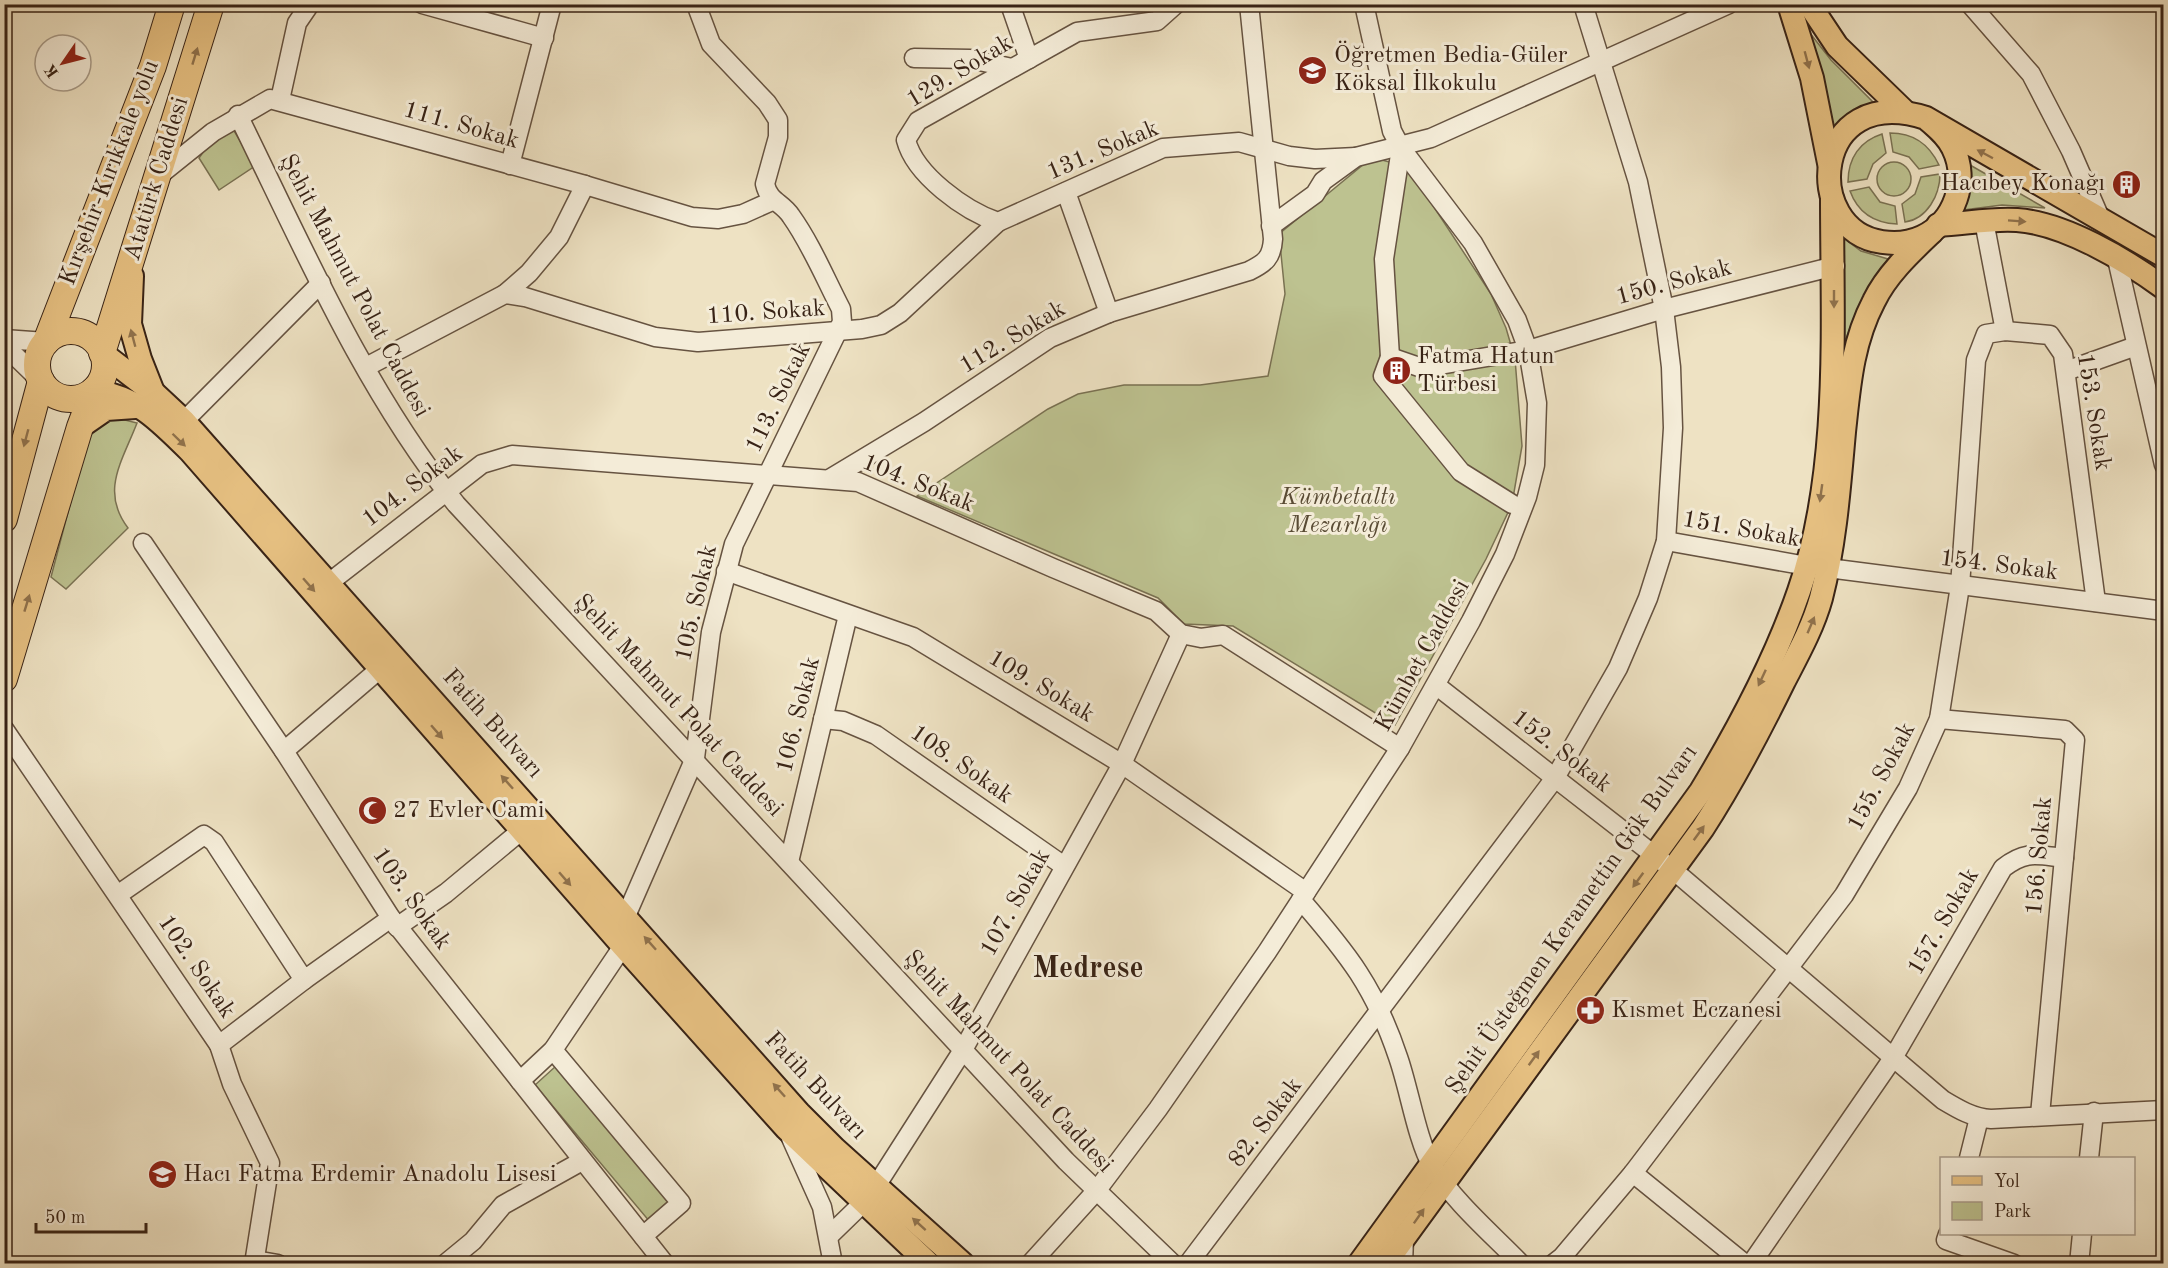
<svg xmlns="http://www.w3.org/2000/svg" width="2168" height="1268" viewBox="0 0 2168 1268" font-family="'Old Standard TT',serif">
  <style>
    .green { fill: #bdc290; stroke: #7a7253; stroke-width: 1.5 }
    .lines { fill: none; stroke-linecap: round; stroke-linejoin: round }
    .minor-casing { stroke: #665341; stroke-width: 21 }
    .major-casing { stroke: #382316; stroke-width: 26 }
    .highway-casing { stroke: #382316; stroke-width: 28 }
    .minor { stroke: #f4ecd8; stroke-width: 18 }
    .major { stroke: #e7c182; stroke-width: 22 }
    .highway { stroke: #e7c182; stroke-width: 26 }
    .oneway { fill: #90724c }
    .labels { text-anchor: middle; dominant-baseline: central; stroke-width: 6; stroke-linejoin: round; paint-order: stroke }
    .poi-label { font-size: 24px; fill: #382316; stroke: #f4ecd8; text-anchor: start }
    .street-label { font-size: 24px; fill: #382316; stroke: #f4ecd8 }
    .park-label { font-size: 24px; font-style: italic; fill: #594b34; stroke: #f4ecd8 }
    .district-label { font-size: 30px; font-weight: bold; fill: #382316; stroke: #f4ecd8 }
  </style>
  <rect width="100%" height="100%" fill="#eee2c3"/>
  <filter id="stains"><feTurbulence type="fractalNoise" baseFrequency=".00333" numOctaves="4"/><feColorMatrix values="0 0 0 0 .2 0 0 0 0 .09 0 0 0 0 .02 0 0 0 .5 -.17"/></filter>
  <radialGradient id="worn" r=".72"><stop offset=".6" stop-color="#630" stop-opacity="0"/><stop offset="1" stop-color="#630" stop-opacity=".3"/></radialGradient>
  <g class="green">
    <path d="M 1806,28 L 1831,60 L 1873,102 L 1857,109 L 1832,129 Z"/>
    <path d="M 233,129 L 255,166 L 219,190 L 199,158 L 208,145 Z"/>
    <path d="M 1890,133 C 1914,133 1929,144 1939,165 L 1919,169 L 1909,157 L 1893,152 Z"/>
    <path d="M 1882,134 L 1886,153 L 1873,164 L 1867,179 L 1848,182 C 1848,158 1860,141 1882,134 Z"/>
    <path d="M 1382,160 L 1404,166 L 1426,195 L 1491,294 L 1506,328 L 1515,359 L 1522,446 L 1512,504 L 1486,559 L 1395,725 L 1233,626 L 1184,624 L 1158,598 L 917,496 L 1048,409 L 1078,394 L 1124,385 L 1200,385 L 1268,376 L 1285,294 L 1279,234 L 1364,164 Z"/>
    <circle cx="1894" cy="179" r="17"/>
    <path d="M 1970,165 L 2045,208 L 2002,205 L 1963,210 L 1969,188 Z"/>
    <path d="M 1940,174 C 1940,195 1927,219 1905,222 L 1902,204 L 1915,194 L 1921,177 Z"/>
    <path d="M 1869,187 L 1880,202 L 1895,206 L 1897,224 C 1874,223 1858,213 1850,191 Z"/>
    <path d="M 1842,237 L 1861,251 L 1888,259 C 1869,284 1856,309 1846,339 L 1841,339 Z"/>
    <path d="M 113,417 L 137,423 C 122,462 100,491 128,528 L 66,589 L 51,577 L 87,440 L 96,426 Z"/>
    <path d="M 556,1066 L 671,1202 L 650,1222 L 535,1085 Z"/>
  </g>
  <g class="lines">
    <defs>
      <g id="minor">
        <path d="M 422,4 L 544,38"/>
        <path d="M 1010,4 L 1029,59"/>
        <path d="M 1176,4 L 1157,21 L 1077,32 L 918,121 L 906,140 C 915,175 965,211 998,222 L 1163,148 L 1239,142 L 1289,156 L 1315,159 L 1356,157"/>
        <path d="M 1970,4 L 2031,74 L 2071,151 L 2101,220"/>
        <path d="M 914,58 L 970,59 L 1012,68"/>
        <path d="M 280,100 L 297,23 L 310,4"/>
        <path d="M 238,115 C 303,247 363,388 456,504 L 1066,1161 L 1173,1264"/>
        <path d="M 510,165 L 552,4"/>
        <path d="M 157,177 L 213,132 L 270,99 L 585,185 L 692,217 L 718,219 L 743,214 L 772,201"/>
        <path d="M 1066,192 L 1109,313"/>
        <path d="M 1984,221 L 2005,331"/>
        <path d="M 1271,226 L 1315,194 L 1323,181 L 1356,157 L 1431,138 L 1729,4"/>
        <path d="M 2117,259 L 2164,465"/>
        <path d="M 505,294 L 529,273 L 559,237 L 585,185"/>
        <path d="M 4,339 L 46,342"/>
        <path d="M 4,345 L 41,381"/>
        <path d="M 1390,357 L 1384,259 L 1401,148"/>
        <path d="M 366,367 L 505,294 L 525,297 L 655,337 L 698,342 L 862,329 L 881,325 L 900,313 L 998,222"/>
        <path d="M 2066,371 L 2136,346"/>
        <path d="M 184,421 L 321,283"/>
        <path d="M 831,478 L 924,422 L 1050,338 L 1109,313 L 1249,271 C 1265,263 1272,258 1273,239 L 1249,4"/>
        <path d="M 1512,504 L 1461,472 L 1383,376 L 1390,357 L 1422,368 L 1528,350 L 1664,309 L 1835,266"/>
        <path d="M 1666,541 L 1807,566"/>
        <path d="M 143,543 L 284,751 L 391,918 L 665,1264"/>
        <path d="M 1828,568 L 2164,611"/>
        <path d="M 726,571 L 913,637 L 1122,764 L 1306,892"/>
        <path d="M 330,582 L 482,464 L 512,455 L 858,482 L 1053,568 L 1156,611 L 1181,634 L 1201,638 L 1223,635 L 1400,748"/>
        <path d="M 1437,686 L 1672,869 L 1943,1100 C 1958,1109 1973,1118 1991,1119 L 2164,1110"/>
        <path d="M 823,719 L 843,721 L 876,735 L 1064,866"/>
        <path d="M 1939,719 L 2065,730 L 2075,740 L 2040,1115"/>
        <path d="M 4,729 L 219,1045 L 232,1084 L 270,1163 L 254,1264"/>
        <path d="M 284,751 L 381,668"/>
        <path d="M 789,862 L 848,615"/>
        <path d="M 119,894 L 204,835 L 214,842 L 304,980 L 391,918"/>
        <path d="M 1301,900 C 1348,954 1375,988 1398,1057 C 1409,1088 1417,1140 1432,1166 C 1455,1203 1491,1233 1521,1264"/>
        <path d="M 626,916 L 695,758 L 711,632 L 734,544 L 842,322 L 841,309 C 825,278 811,244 791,216 C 782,202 769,202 765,184 L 778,137 L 778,120 L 767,103 L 711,44 L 696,4"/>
        <path d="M 397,927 L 446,893 L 522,830"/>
        <path d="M 219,1045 L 304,980"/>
        <path d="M 553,1050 L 681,1203 L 643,1236"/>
        <path d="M 520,1081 L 553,1050 L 623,946"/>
        <path d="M 791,1138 L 822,1207 L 833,1264"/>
        <path d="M 1969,1158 L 1979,1118"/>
        <path d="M 2089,1158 L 2094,1112"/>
        <path d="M 1633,1173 L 1745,1264"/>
        <path d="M 876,1186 L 963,1050 L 1122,764 L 1181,634"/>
        <path d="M 1948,1234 L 1946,1240 L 2014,1264"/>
        <path d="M 830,1235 L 864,1202"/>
        <path d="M 255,1260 L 278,1264"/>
        <path d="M 445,1264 L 473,1241 L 503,1205 L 582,1161"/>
        <path d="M 1030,1264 L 1097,1190 L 1158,1109 L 1267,952 L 1400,748 L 1471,621 L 1505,554 L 1527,497 L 1535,465 L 1537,403 L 1528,350 L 1517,320 L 1473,243 L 1401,148 L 1392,131 L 1364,4"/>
        <path d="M 1188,1264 L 1555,778 L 1618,668 L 1648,598 L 1666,541 L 1673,428 L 1671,367 L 1664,309 L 1638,182 L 1583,4"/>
        <path d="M 1403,1264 L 1404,1238"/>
        <path d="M 1553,1264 L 1562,1257 L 1633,1173 L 1844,895 L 1908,788 L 1939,719 L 1960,586 L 1976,360 L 1986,334 L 2005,331 L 2050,335 L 2063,354 L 2096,602"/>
        <path d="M 1751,1264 L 1893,1058 L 2003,868 C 2026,850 2037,855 2064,858"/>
        <path d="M 2079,1264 L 2082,1234"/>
      </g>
      <g id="major">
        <path d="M 1789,4 L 1812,78 L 1829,163"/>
        <path d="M 1809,4 L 1837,46 L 1904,111"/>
        <path d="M 1926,118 C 1936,127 1947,135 1953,148 C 1969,180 1955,222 1922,237 C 1909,243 1895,244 1882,242 C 1801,231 1811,81 1926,118 L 2164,256"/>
        <path d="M 1938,225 C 1964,224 1991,218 2017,220 C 2064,223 2126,260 2164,288"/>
        <path d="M 132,276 L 130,324 L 140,359 L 153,392"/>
        <path d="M 102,353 L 154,393 L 184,421 L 799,1113 L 835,1149 L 963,1264"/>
        <path d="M 94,390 C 141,400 156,418 190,451 L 623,946 L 786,1128 L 929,1264"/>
        <path d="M 80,427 L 106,409 L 135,407"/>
        <path d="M 1359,1264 L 1701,791 C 1739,728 1775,661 1799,591 C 1841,471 1832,324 1832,199"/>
        <path d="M 1385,1264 L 1703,828 C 1734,780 1759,732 1784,681 C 1798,654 1813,627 1821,598 C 1835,544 1839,488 1844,432 C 1849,386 1852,343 1874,301 C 1887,274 1911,252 1932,232"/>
      </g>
      <g id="highway">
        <circle cx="71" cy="365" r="34"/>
        <path d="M 46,342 L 153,66 L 172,4"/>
        <path d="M 102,353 L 211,4"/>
        <path d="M 4,519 L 41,381"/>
        <path d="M 4,679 L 80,427 L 94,390"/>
      </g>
    </defs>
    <use href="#minor" class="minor-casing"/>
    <use href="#major" class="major-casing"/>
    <use href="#highway" class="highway-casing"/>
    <use href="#minor" class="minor"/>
    <use href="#major" class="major"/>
    <use href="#highway" class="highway"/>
  </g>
  <defs><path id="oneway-solid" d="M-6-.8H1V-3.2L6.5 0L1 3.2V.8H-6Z" transform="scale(1.5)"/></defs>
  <g class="oneway">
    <use href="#oneway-solid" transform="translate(195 56) rotate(-73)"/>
    <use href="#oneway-solid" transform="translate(1807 60) rotate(75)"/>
    <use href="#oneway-solid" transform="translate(1985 154) rotate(-152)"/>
    <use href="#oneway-solid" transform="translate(2017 221) rotate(4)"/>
    <use href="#oneway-solid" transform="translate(1834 299) rotate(90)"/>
    <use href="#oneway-solid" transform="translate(133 338) rotate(-105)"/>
    <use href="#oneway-solid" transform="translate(26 438) rotate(105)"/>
    <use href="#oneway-solid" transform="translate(179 440) rotate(44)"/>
    <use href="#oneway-solid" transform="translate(1821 493) rotate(98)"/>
    <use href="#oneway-solid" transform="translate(309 585) rotate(49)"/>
    <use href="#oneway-solid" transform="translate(27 603) rotate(-73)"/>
    <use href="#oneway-solid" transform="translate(1811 625) rotate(-67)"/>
    <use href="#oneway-solid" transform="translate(1762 678) rotate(115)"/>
    <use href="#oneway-solid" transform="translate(437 732) rotate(49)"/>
    <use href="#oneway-solid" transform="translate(507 782) rotate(-132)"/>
    <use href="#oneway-solid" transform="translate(1699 833) rotate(-54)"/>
    <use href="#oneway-solid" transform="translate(565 879) rotate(49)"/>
    <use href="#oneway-solid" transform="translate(1638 880) rotate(126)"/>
    <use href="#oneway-solid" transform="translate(650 943) rotate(-132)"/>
    <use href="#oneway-solid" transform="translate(1534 1058) rotate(-54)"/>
    <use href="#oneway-solid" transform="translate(779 1090) rotate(-132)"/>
    <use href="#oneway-solid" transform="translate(1419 1216) rotate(-55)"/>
    <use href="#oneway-solid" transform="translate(919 1224) rotate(-138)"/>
  </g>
  <defs>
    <symbol id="school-disc" viewBox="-11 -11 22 22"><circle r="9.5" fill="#8f2418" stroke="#f4ecd8"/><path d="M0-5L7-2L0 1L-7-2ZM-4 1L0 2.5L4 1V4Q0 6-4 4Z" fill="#fff"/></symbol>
    <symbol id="building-disc" viewBox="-11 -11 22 22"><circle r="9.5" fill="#8f2418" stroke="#f4ecd8"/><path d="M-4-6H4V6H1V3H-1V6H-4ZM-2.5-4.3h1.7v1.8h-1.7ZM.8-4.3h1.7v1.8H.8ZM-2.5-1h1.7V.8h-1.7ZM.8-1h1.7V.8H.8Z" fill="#fff"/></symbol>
    <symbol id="mosque-disc" viewBox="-11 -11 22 22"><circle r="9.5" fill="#8f2418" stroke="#f4ecd8"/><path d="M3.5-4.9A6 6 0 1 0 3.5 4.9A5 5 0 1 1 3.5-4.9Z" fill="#fff"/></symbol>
    <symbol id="pharmacy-disc" viewBox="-11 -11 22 22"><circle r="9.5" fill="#8f2418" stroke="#f4ecd8"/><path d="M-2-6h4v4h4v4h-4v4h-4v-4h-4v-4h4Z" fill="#fff"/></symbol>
  </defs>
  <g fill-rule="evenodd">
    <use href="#school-disc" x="1296" y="54" width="33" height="33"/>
    <use href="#building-disc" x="2110" y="168" width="33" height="33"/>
    <use href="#building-disc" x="1380" y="354" width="33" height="33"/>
    <use href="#mosque-disc" x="356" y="794" width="33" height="33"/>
    <use href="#pharmacy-disc" x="1574" y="994" width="33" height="33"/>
    <use href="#school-disc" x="146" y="1158" width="33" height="33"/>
  </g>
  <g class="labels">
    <g class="poi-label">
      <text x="1334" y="56">Öğretmen Bedia-Güler<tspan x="1334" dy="28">Köksal İlkokulu</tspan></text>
      <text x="2105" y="184" text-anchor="end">Hacıbey Konağı</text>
      <text x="1417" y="357">Fatma Hatun<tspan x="1417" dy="28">Türbesi</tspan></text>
      <text x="393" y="811">27 Evler Cami</text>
      <text x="1611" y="1011">Kısmet Eczanesi</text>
      <text x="183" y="1175">Hacı Fatma Erdemir Anadolu Lisesi</text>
    </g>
    <g class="street-label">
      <text transform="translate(960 72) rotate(-31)">129. Sokak</text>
      <text transform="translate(461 126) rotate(16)">111. Sokak</text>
      <text transform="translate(1103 151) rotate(-23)">131. Sokak</text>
      <text transform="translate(110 173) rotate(-69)">Kırşehir-Kırıkkale yolu</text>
      <text transform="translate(157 179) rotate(-73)">Atatürk Caddesi</text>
      <text transform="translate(1674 283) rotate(-15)">150. Sokak</text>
      <text transform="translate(354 286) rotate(62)">Şehit Mahmut Polat Caddesi</text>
      <text transform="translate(766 313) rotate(-4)">110. Sokak</text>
      <text transform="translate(1013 338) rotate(-31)">112. Sokak</text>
      <text transform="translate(779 398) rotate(-64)">113. Sokak</text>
      <text transform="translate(2093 412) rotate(81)">153. Sokak</text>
      <text transform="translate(918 484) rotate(22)">104. Sokak</text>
      <text transform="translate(413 487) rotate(-37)">104. Sokak</text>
      <text transform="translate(1741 530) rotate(10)">151. Sokak</text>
      <text transform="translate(1999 566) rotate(7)">154. Sokak</text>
      <text transform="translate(697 603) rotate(-77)">105. Sokak</text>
      <text transform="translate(1423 656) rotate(-61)">Kümbet Caddesi</text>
      <text transform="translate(1041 687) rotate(31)">109. Sokak</text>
      <text transform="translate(678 706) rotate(47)">Şehit Mahmut Polat Caddesi</text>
      <text transform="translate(799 715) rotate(-76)">106. Sokak</text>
      <text transform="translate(492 724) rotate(48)">Fatih Bulvarı</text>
      <text transform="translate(1561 752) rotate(38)">152. Sokak</text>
      <text transform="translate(961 765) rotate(35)">108. Sokak</text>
      <text transform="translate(1882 777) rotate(-62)">155. Sokak</text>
      <text transform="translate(2040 856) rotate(-85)">156. Sokak</text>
      <text transform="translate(411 899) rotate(55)">103. Sokak</text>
      <text transform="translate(1016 903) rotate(-61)">107. Sokak</text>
      <text transform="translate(1572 920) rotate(-55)">Şehit Üsteğmen Keramettin Gök Bulvarı</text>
      <text transform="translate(1944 922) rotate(-60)">157. Sokak</text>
      <text transform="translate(196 967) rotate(56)">102. Sokak</text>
      <text transform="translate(1008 1062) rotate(47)">Şehit Mahmut Polat Caddesi</text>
      <text transform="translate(815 1086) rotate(47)">Fatih Bulvarı</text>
      <text transform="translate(1266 1123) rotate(-53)">82. Sokak</text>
    </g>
    <g class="park-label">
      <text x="1338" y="498">Kümbetaltı<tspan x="1338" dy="28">Mezarlığı</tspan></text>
    </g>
    <g class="district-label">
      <text x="1088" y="969">Medrese</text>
    </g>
  </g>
  <rect width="2168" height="1268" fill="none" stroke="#eee2c3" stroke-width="24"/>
  <rect x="6" y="6" width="2156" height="1256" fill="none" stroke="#382316" stroke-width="3"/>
  <rect x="12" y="12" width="2144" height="1244" fill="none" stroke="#382316" stroke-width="1.5"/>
  <rect x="1940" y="1157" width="195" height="78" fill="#f4ecd8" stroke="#a99c8a" stroke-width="1.5"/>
  <rect x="1952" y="1176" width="30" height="9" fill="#e7c182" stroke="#a99c8a" stroke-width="1.5"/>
  <text x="1994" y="1187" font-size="18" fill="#382316">Yol</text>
  <rect x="1952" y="1202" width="30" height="18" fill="#bdc290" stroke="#a99c8a" stroke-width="1.5"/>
  <text x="1994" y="1217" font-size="18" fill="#382316">Park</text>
  <g transform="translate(63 63) rotate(235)"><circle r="28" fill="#f4ecd8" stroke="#a99c8a" stroke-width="1.5"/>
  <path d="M0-4.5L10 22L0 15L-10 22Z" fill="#8f2418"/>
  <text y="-9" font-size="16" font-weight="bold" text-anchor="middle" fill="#382316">K</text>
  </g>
  <path d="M36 1223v9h110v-9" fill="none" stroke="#382316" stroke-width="3"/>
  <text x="45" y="1223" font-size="18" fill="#382316" stroke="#f4ecd8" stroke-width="4.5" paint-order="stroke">50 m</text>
  <rect width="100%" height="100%" filter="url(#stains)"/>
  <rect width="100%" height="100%" fill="url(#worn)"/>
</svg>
